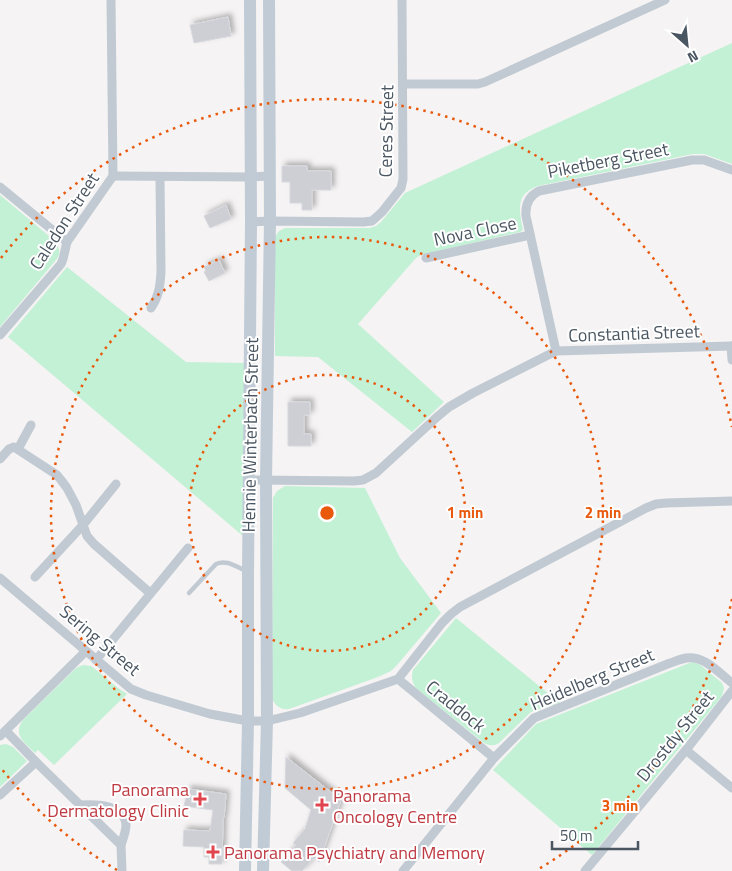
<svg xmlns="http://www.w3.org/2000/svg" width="732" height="871" viewBox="0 0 732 871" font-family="'Titillium Web',sans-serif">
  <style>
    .green { fill: #c3f1d5 }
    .building { fill: #cdcfd5; stroke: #d7d9de; filter: url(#shadow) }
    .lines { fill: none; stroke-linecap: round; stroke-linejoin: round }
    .lane { stroke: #c1cad2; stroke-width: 4.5 }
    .street { stroke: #c1cad2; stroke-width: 9 }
    .secondary { stroke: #c1cbd6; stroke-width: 12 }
    .ring { fill: none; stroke: #e8590c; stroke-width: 2.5; stroke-dasharray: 2.5 5 }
    .health-dot { fill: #e0444e; stroke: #fff; stroke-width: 2 }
    .labels { text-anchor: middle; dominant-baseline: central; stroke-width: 4; stroke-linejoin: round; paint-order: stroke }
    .street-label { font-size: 18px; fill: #4a5661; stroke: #fff }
    .health-label { font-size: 18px; fill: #be3a42; stroke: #fff; text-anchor: start }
    .centre { fill: #e8590c; stroke: #fff; stroke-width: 2.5 }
    .ring-label { font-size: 15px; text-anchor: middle; font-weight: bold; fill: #e8590c; stroke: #fff; stroke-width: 4; stroke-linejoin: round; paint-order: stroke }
  </style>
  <defs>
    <filter id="shadow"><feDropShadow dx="3.5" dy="-3.5" stdDeviation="2.5" flood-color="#0004"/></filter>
  </defs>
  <rect width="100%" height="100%" fill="#f5f3f3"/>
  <g class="green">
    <path d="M 732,43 L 732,164 L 704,154 L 693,154 L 538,186 C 515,194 519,210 523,230 L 520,232 L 421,255 L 416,258 L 358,324 L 444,402 L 412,432 L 318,357 L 275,356 L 275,237 L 279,231 L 285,228 L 370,228 L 376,226 L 381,222 L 405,193 Z"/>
    <path d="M 0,195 L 55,241 C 60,248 61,254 56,260 L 0,327 Z"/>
    <path d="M 67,267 L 186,362 L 247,363 L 243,536 L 8,337 Z"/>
    <path d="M 285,486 L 365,488 L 400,558 L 441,613 L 397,665 L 391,671 L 378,677 L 289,709 C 281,710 275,706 272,698 L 273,498 L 277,491 Z"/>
    <path d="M 456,618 L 560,703 L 531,712 L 499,743 C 494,746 490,746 484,743 L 416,688 C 412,682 411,677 413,670 Z"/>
    <path d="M 692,662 L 699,664 L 722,683 L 724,688 L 722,696 L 592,855 L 493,770 L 536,724 Z"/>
    <path d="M 83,665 L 91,666 L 95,669 L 118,688 L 127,694 L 54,765 L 38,750 L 35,753 C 25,743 12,735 23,720 L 76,668 Z"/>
    <path d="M 6,744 L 13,747 L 27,761 L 0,787 L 0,745 Z"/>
  </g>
  <g class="building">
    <path d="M 228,17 L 231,36 L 194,43 L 190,25 Z"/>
    <path d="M 282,166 L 307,166 L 307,171 L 331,171 L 331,190 L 312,190 L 312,210 L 302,210 L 302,203 L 290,203 L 290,182 L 282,182 Z"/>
    <path d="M 226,205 L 231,219 L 210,228 L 204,216 Z"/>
    <path d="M 219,260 L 225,273 L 209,281 L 204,272 L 206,271 L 204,267 Z"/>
    <path d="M 288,402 L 310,402 L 310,415 L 304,415 L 304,434 L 311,434 L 311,446 L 288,446 Z"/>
    <path d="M 286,757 L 341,800 L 319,862 L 314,858 L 302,871 L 292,871 L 281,862 L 296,845 L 293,843 L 305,829 L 311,810 L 285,788 Z"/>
    <path d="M 188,789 L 226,794 L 224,818 L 223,818 L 222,864 L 209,864 L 209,857 L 204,857 L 204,847 L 183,846 L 184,830 L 210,831 L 213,810 L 184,806 Z"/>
  </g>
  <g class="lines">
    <path class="lane" d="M 189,593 L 216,564 C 227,559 236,567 246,571"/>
    <g class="street">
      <path d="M 111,0 L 113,176"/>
      <path d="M 403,84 L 478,84 L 485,82 L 665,0"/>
      <path d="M 113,176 L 250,177 L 270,176"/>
      <path d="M 0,187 L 67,242"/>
      <path d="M 251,222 L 270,221 L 363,222 L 372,221 L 382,212 L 397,193 L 401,188 L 403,179 L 402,0"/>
      <path d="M 426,258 L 530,235"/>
      <path d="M 151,308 C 159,296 160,287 161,272 L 160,177"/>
      <path d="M 0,335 L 61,264 L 63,259 L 67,242 L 113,176"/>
      <path d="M 731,346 L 732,360"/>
      <path d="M 556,351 L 526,216 C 525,204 529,196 539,191 L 692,160 L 704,160 L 732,170"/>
      <path d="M 18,449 L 31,425"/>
      <path d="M 0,459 L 9,449 L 14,447 L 57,475 L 61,480 L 67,488 L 76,505 L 87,536 L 94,544 L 150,593"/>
      <path d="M 249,480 L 354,481 L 363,480 L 376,473 L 437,417 L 449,407 L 473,393 L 556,351 L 732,346"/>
      <path d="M 35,577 L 83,525 L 116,484"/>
      <path d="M 0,578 L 118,678 L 131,689 L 146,695 L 210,714 L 248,721 L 267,721 L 300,713 L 398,679 L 442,623 L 451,614 L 460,607 L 646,508 L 656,504 L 666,503 L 732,501"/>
      <path d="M 96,660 L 188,548"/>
      <path d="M 398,679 L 494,758"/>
      <path d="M 6,731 L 36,762 L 121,845 L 122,871"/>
      <path d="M 0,736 L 86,651"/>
      <path d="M 686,750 L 732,788"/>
      <path d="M 0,795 L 36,762"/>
      <path d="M 80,805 C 95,804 125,804 126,825 C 126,831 123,839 121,845"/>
      <path d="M 403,871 L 494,758 L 534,718 L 670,663 C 676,661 681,659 686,658 C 704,655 719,673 732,683"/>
      <path d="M 585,871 L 686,750 L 732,691"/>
    </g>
    <g class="secondary">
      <path d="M 245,871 L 248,721 L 248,572 L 251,222 L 250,0"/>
      <path d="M 263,871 L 267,721 L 266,480 L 270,221 L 269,0"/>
    </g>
  </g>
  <g class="ring">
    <circle cx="327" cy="513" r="138"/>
    <circle cx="327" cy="513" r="276"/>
    <path d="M732 599A414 414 0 0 1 537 870M117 870A414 414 0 0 1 1 768M1 258A414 414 0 0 1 732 427"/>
  </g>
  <g class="health-dot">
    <path d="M197.5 791.5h5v5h5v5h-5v5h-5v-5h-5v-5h5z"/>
    <path d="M319.5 797.5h5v5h5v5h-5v5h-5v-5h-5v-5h5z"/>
    <path d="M210.5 844.5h5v5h5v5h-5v5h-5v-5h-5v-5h5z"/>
  </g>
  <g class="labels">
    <g class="street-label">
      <text transform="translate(386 131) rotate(-89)">Ceres Street</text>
      <text transform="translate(608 160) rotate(-11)">Piketberg Street</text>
      <text transform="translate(64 221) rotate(-57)">Caledon Street</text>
      <text transform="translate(475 231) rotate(-12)">Nova Close</text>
      <text transform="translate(634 333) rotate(-2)">Constantia Street</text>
      <text transform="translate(250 435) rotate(-89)">Hennie Winterbach Street</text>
      <text transform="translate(100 640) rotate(40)">Sering Street</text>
      <text transform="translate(592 679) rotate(-23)">Heidelberg Street</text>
      <text transform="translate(456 706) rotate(39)">Craddock</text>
      <text transform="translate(675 736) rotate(-51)">Drostdy Street</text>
    </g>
    <g class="health-label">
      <text x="189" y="789" text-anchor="end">Panorama<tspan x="189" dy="21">Dermatology Clinic</tspan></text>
      <text x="333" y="795">Panorama<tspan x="333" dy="21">Oncology Centre</tspan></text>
      <text x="224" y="852">Panorama Psychiatry and Memory</text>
    </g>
  </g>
  <circle cx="327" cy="513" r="8" class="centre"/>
  <g class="ring-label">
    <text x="465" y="518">1 min</text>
    <text x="603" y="518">2 min</text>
    <text x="620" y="811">3 min</text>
  </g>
  <g transform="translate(687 45) rotate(153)" stroke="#ffffff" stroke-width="4" paint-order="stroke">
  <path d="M0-4L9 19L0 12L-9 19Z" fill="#4a5661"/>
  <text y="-8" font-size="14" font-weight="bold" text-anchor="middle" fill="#4a5661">N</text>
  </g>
  <path d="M552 841v8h86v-8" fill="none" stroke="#4a5661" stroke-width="2.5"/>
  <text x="560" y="841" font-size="15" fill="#4a5661" stroke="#ffffff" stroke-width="4" paint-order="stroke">50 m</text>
</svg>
